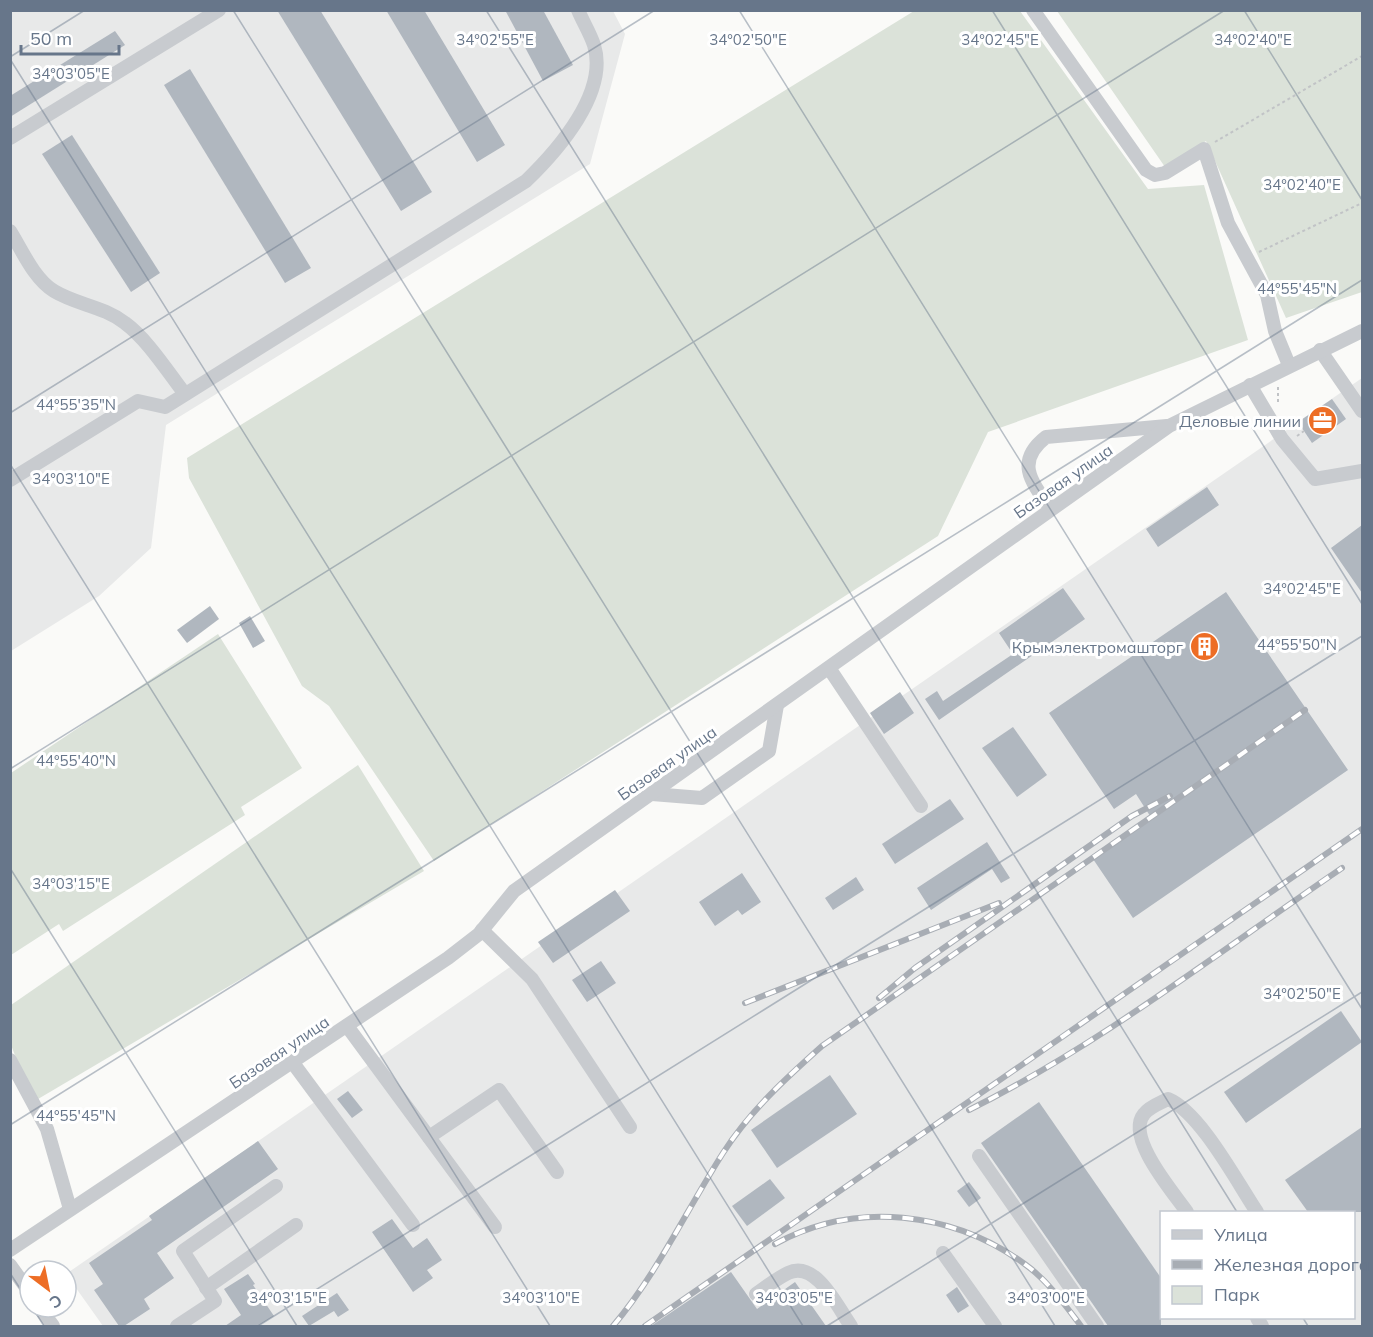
<svg xmlns="http://www.w3.org/2000/svg" width="1373" height="1337" viewBox="0 0 1373 1337" font-family="Mulish,sans-serif">
  <style>
    .built { fill: #e8e9e9; fill-rule: evenodd }
    .green { fill: #dbe2d9 }
    .building { fill: #b0b7bf }
    .lines { fill: none; stroke-linecap: round; stroke-linejoin: round }
    .path { stroke: #c1c3c6; stroke-width: 2; stroke-dasharray: 3 3; stroke-linecap: butt }
    .minor { stroke: #c8cbcf; stroke-width: 14 }
    .rail-casing { stroke: #a8adb4; stroke-width: 6 }
    .rail { stroke: #fff; stroke-width: 4; stroke-dasharray: 11; stroke-linecap: butt }
    .ticks { fill: none; stroke: #67768a; stroke-width: 1.5; stroke-opacity: 0.45 }
    .labels { text-anchor: middle; dominant-baseline: central; stroke-width: 6; stroke-linejoin: round; paint-order: stroke }
    .poi-label { font-size: 16px; fill: #67768a; stroke: #fff; text-anchor: end }
    .street-label { font-size: 16px; fill: #67768a; stroke: #fff }
    .ticks-label { font-size: 15px; text-anchor: middle; fill: #67768a; stroke: #fff; stroke-width: 6; stroke-linejoin: round; paint-order: stroke }
  </style>
  <rect width="100%" height="100%" fill="#fafaf8"/>
  <g class="built">
    <path d="M 11,11 L 613,11 L 625,34 L 590,164 L 166,425 L 151,548 L 99,596 L 11,651 Z"/>
    <path d="M 1362,378 L 1362,1326 L 103,1326 L 66,1274 ZM 1162,1212 L 1354,1212 L 1354,1318 L 1162,1318 Z"/>
  </g>
  <g class="green">
    <path d="M 914,11 L 1020,11 L 1148,189 L 1204,185 L 1248,340 L 988,432 L 938,536 L 434,861 L 329,706 L 302,686 L 189,478 L 187,458 Z"/>
    <path d="M 1057,11 L 1362,11 L 1362,292 L 1286,318 L 1206,141 L 1165,167 Z"/>
    <path d="M 218,634 L 302,768 L 241,807 L 245,815 L 63,931 L 59,924 L 11,955 L 11,773 Z"/>
    <path d="M 358,765 L 424,871 L 33,1102 L 11,1045 L 11,1005 Z"/>
  </g>
  <g class="building">
    <path d="M 277,10 L 320,10 L 432,192 L 401,211 Z"/>
    <path d="M 386,10 L 424,10 L 505,145 L 477,162 Z"/>
    <path d="M 505,10 L 543,10 L 573,65 L 543,81 Z"/>
    <path d="M 115,31 L 125,45 L 10,117 L 10,96 Z"/>
    <path d="M 190,69 L 311,268 L 285,283 L 164,85 Z"/>
    <path d="M 72,135 L 160,273 L 131,292 L 42,154 Z"/>
    <path d="M 1332,399 L 1346,419 L 1312,443 L 1298,422 Z"/>
    <path d="M 1207,487 L 1219,505 L 1158,547 L 1146,529 Z"/>
    <path d="M 1362,525 L 1362,593 L 1331,548 Z"/>
    <path d="M 1063,588 L 1085,619 L 939,720 L 925,699 L 937,691 L 943,701 L 1013,654 L 999,633 Z"/>
    <path d="M 1226,592 L 1348,770 L 1133,918 L 1093,859 L 1152,819 L 1136,794 L 1114,809 L 1049,713 Z"/>
    <path d="M 210,606 L 219,619 L 187,643 L 177,630 Z"/>
    <path d="M 250,616 L 265,641 L 253,648 L 239,623 Z"/>
    <path d="M 900,692 L 914,713 L 884,734 L 870,713 Z"/>
    <path d="M 1013,727 L 1047,775 L 1017,797 L 982,748 Z"/>
    <path d="M 950,799 L 964,819 L 895,864 L 882,844 Z"/>
    <path d="M 987,842 L 1010,878 L 1001,883 L 992,869 L 931,910 L 917,888 Z"/>
    <path d="M 742,873 L 761,902 L 742,915 L 738,910 L 715,926 L 699,902 Z"/>
    <path d="M 856,877 L 864,890 L 833,910 L 825,898 Z"/>
    <path d="M 615,890 L 630,911 L 553,963 L 538,942 Z"/>
    <path d="M 601,961 L 616,983 L 587,1002 L 572,980 Z"/>
    <path d="M 1341,1011 L 1362,1042 L 1246,1123 L 1224,1092 Z"/>
    <path d="M 830,1075 L 857,1114 L 777,1168 L 751,1130 Z"/>
    <path d="M 348,1091 L 363,1110 L 352,1118 L 337,1099 Z"/>
    <path d="M 1039,1102 L 1161,1278 L 1161,1326 L 1108,1326 L 981,1143 Z"/>
    <path d="M 1362,1127 L 1362,1212 L 1308,1212 L 1285,1180 Z"/>
    <path d="M 258,1141 L 278,1169 L 157,1253 L 174,1278 L 144,1299 L 150,1309 L 124,1326 L 119,1326 L 94,1290 L 103,1284 L 89,1263 L 152,1220 L 149,1216 Z"/>
    <path d="M 770,1179 L 785,1198 L 747,1226 L 732,1206 Z"/>
    <path d="M 969,1182 L 981,1198 L 969,1207 L 957,1191 Z"/>
    <path d="M 392,1219 L 413,1248 L 427,1238 L 442,1260 L 427,1270 L 433,1278 L 413,1292 L 372,1232 Z"/>
    <path d="M 731,1272 L 757,1309 L 795,1282 L 826,1326 L 651,1326 Z"/>
    <path d="M 248,1274 L 255,1284 L 253,1285 L 274,1316 L 258,1326 L 225,1326 L 241,1315 L 224,1289 Z"/>
    <path d="M 957,1287 L 969,1306 L 958,1313 L 946,1295 Z"/>
    <path d="M 337,1293 L 349,1310 L 338,1317 L 334,1311 L 309,1326 L 302,1316 Z"/>
  </g>
  <g class="lines">
    <g class="path">
      <path d="M 1215,142 L 1362,56"/>
      <path d="M 1259,252 L 1362,203"/>
      <path d="M 1278,387 L 1278,405"/>
      <path d="M 1297,436 L 1304,431"/>
    </g>
    <g class="minor">
      <path d="M 1033,10 L 1146,170 L 1155,175 L 1165,173 L 1204,149 L 1228,223 L 1267,295 L 1275,331 L 1289,365"/>
      <path d="M 10,138 L 219,10"/>
      <path d="M 10,231 C 22,250 34,279 54,291 C 77,305 103,306 125,323 C 147,339 168,372 185,394"/>
      <path d="M 1320,350 L 1362,411"/>
      <path d="M 1250,385 L 1282,439 L 1315,479 L 1362,471"/>
      <path d="M 10,480 L 138,401 L 165,407 L 526,181 C 557,151 609,93 594,45 C 590,33 583,22 578,10"/>
      <path d="M 1051,509 C 1032,483 1014,462 1046,437 L 1167,426"/>
      <path d="M 829,668 L 921,806"/>
      <path d="M 652,794 L 702,798 L 769,751 L 777,705"/>
      <path d="M 482,930 L 532,979 L 630,1127"/>
      <path d="M 347,1026 L 495,1227"/>
      <path d="M 10,1060 L 47,1129 L 70,1209"/>
      <path d="M 293,1063 L 413,1225"/>
      <path d="M 429,1137 L 499,1090 L 557,1172"/>
      <path d="M 979,1156 L 1097,1326"/>
      <path d="M 1187,1212 C 1173,1192 1125,1137 1144,1114 C 1149,1107 1160,1103 1168,1099 C 1200,1112 1237,1182 1257,1212"/>
      <path d="M 10,1250 L 448,958 L 479,934 L 514,891 L 1169,426 L 1362,331"/>
      <path d="M 943,1253 L 995,1326"/>
      <path d="M 10,1265 L 30,1293"/>
      <path d="M 206,1288 L 296,1225"/>
      <path d="M 756,1294 C 766,1287 776,1279 788,1273 C 816,1259 838,1308 851,1326"/>
      <path d="M 39,1307 L 53,1326"/>
      <path d="M 1257,1318 L 1262,1326"/>
      <path d="M 177,1326 L 215,1301 L 183,1251 L 276,1186"/>
    </g>
    <defs>
      <g id="rail">
        <path d="M 879,998 L 915,968 L 1132,816 L 1170,796"/>
        <path d="M 745,1003 L 999,903"/>
        <path d="M 969,1110 C 1101,1044 1220,951 1342,868"/>
        <path d="M 775,1244 C 855,1200 953,1211 1026,1265 C 1048,1281 1065,1305 1081,1326"/>
        <path d="M 613,1326 C 657,1274 686,1211 723,1153 C 750,1111 785,1079 822,1046 L 1305,710"/>
        <path d="M 645,1326 L 1362,829"/>
      </g>
    </defs>
    <use href="#rail" class="rail-casing"/>
    <use href="#rail" class="rail"/>
  </g>
  <path class="ticks" d="M 233,10 L 1055,1326M 486,10 L 1237,1212M 739,10 L 1362,1009M 992,10 L 1362,604M 1244,10 L 1362,200M 10,57 L 85,10M 10,59 L 803,1326M 10,413 L 655,10M 10,464 L 550,1326M 10,769 L 1225,10M 10,868 L 297,1326M 10,1125 L 1362,280M 10,1273 L 30,1304M 32,1307 L 44,1326M 1303,1318 L 1308,1326M 258,1326 L 1362,636M 827,1326 L 1362,992"/>
  <defs>
    <symbol id="office-disc" viewBox="-11 -11 22 22"><circle r="9.5" fill="#ed6d25" stroke="#fff"/><path d="M-6-3h4V-5.5h4V-3h4V5H-6ZM-1-4.5V-3h2v-1.5ZM-6 0V1H6V0Z" fill="#fff"/></symbol>
    <symbol id="building-disc" viewBox="-11 -11 22 22"><circle r="9.5" fill="#ed6d25" stroke="#fff"/><path d="M-4-6H4V6H1V3H-1V6H-4ZM-2.5-4.3h1.7v1.8h-1.7ZM.8-4.3h1.7v1.8H.8ZM-2.5-1h1.7V.8h-1.7ZM.8-1h1.7V.8H.8Z" fill="#fff"/></symbol>
  </defs>
  <g fill-rule="evenodd">
    <use href="#office-disc" x="1306" y="404" width="33" height="33"/>
    <use href="#building-disc" x="1188" y="630" width="33" height="33"/>
  </g>
  <g class="labels">
    <g class="poi-label">
      <text x="1301" y="421">Деловые линии</text>
      <text x="1183" y="647">Крымэлектромашторг</text>
    </g>
    <g class="street-label">
      <text transform="translate(1063 481) rotate(-35)">Базовая улица</text>
      <text transform="translate(667 763) rotate(-35)">Базовая улица</text>
      <text transform="translate(279 1052) rotate(-34)">Базовая улица</text>
    </g>
  </g>
  <g class="ticks-label">
    <text x="495" y="45">34°02'55"E</text>
    <text x="748" y="45">34°02'50"E</text>
    <text x="1000" y="45">34°02'45"E</text>
    <text x="1253" y="45">34°02'40"E</text>
    <text x="71" y="79">34°03'05"E</text>
    <text x="1302" y="190">34°02'40"E</text>
    <text x="1297" y="294">44°55'45"N</text>
    <text x="76" y="410">44°55'35"N</text>
    <text x="71" y="484">34°03'10"E</text>
    <text x="1302" y="594">34°02'45"E</text>
    <text x="1297" y="650">44°55'50"N</text>
    <text x="76" y="766">44°55'40"N</text>
    <text x="71" y="889">34°03'15"E</text>
    <text x="1302" y="999">34°02'50"E</text>
    <text x="76" y="1121">44°55'45"N</text>
    <text x="288" y="1303">34°03'15"E</text>
    <text x="541" y="1303">34°03'10"E</text>
    <text x="794" y="1303">34°03'05"E</text>
    <text x="1046" y="1303">34°03'00"E</text>
  </g>
  <rect width="1373" height="1337" fill="none" stroke="#67768a" stroke-width="24"/>
  <rect x="1160" y="1211" width="195" height="108" fill="#ffffff" stroke="#c2c8d0" stroke-width="1.5"/>
  <rect x="1172" y="1230" width="30" height="9" fill="#c8cbcf" stroke="#c2c8d0" stroke-width="1.5"/>
  <text x="1214" y="1241" font-size="18" fill="#67768a">Улица</text>
  <rect x="1172" y="1260" width="30" height="9" fill="#a8adb4" stroke="#c2c8d0" stroke-width="1.5"/>
  <text x="1214" y="1271" font-size="18" fill="#67768a">Железная дорога</text>
  <rect x="1172" y="1286" width="30" height="18" fill="#dbe2d9" stroke="#c2c8d0" stroke-width="1.5"/>
  <text x="1214" y="1301" font-size="18" fill="#67768a">Парк</text>
  <g transform="translate(48 1289) rotate(148)"><circle r="28" fill="#ffffff" stroke="#c2c8d0" stroke-width="1.5"/>
  <path d="M0-4.5L10 22L0 15L-10 22Z" fill="#ed6d25"/>
  <text y="-9" font-size="16" font-weight="bold" text-anchor="middle" fill="#67768a">С</text>
  </g>
  <path d="M21 45v9h98v-9" fill="none" stroke="#67768a" stroke-width="3"/>
  <text x="30" y="45" font-size="18" fill="#67768a" stroke="#ffffff" stroke-width="4.5" paint-order="stroke">50 m</text>
</svg>
